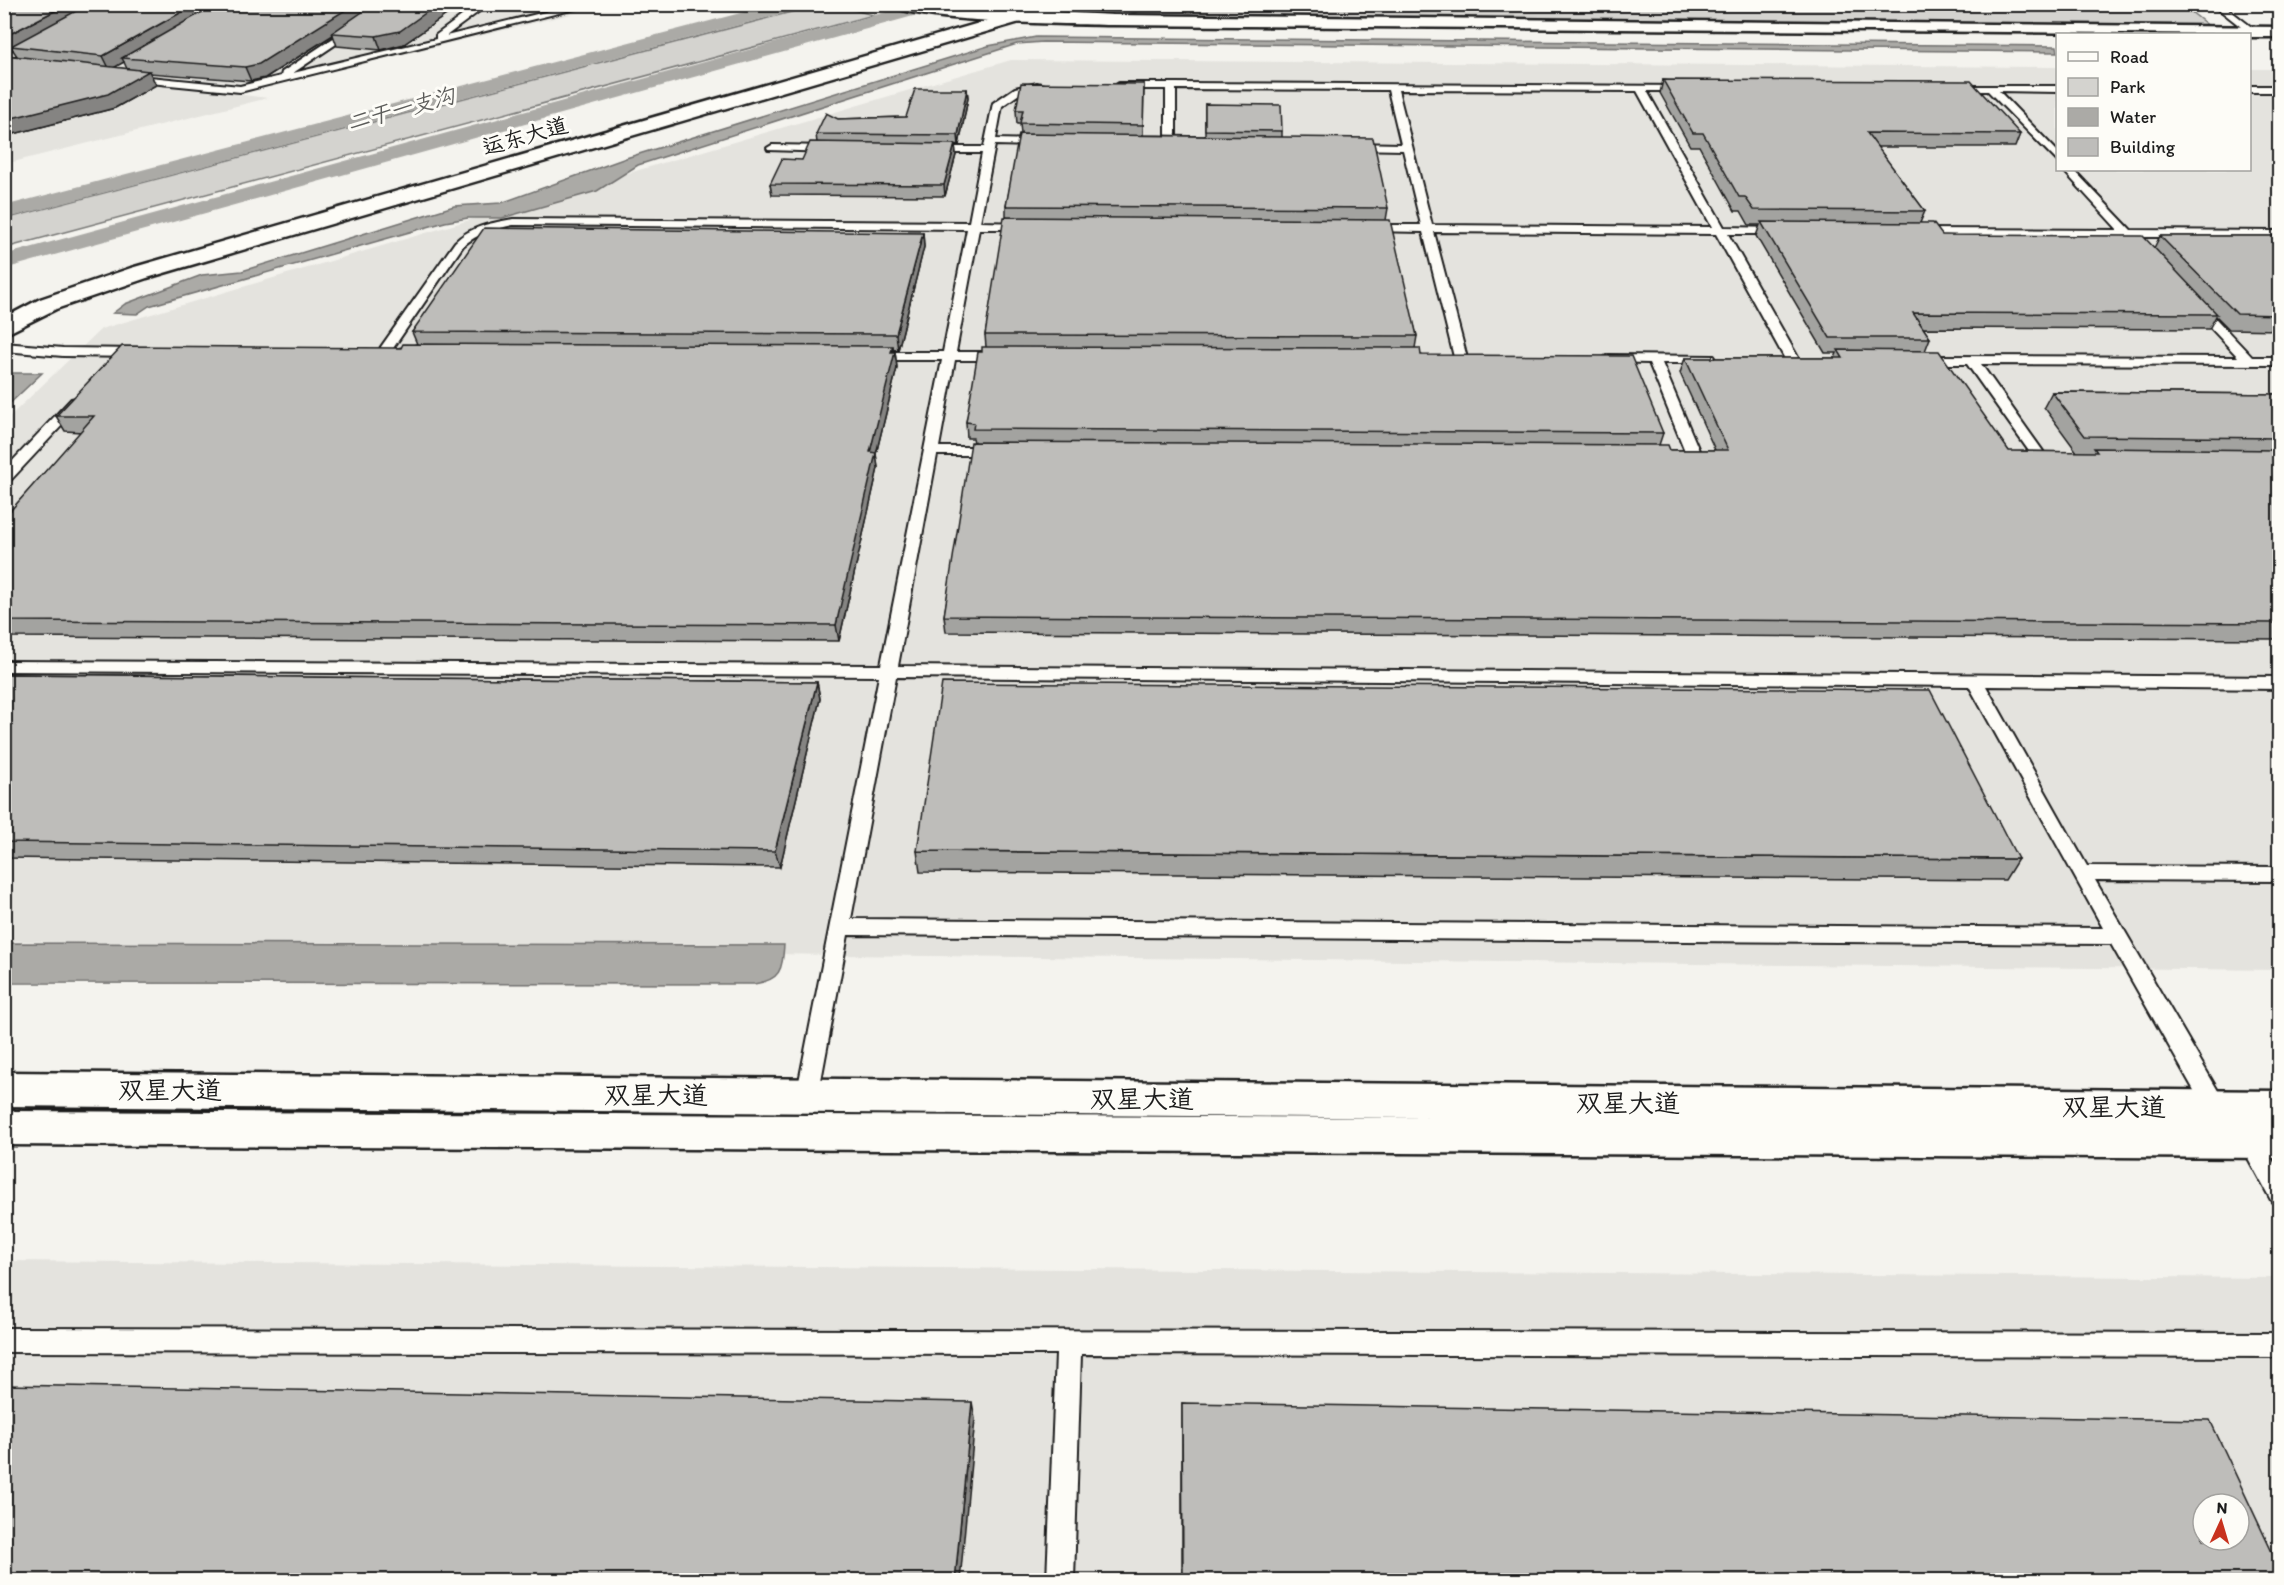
<svg xmlns="http://www.w3.org/2000/svg" width="2284" height="1585" viewBox="0 0 2284 1585" font-family="Itim,'LXGW WenKai TC',sans-serif">
  <style>
    .built { fill: #e4e3de; fill-rule: evenodd }
    .green { fill: #d4d3cf; stroke: #787876; stroke-width: 1.5 }
    .water { fill: #abaaa6; stroke: #72716f; stroke-width: 1.5 }
    .lines { fill: none; stroke-linecap: round; stroke-linejoin: round }
    .canal { fill: #abaaa6; fill-rule: evenodd }
    .service-casing { stroke: #1c1c1c; stroke-width: 4 }
    .minor-casing { stroke: #1c1c1c; stroke-width: 5 }
    .tertiary-casing { stroke: #1c1c1c; stroke-width: 5 }
    .service { fill: #fdfcf7; fill-rule: evenodd }
    .minor { fill: #fdfcf7; fill-rule: evenodd }
    .tertiary { fill: #fdfcf7; fill-rule: evenodd }
    .wall { fill: #a3a3a0; stroke: #1c1c1c; stroke-width: 1.5; fill-rule: evenodd }
    .shaded-wall { fill: #858482; stroke: #1c1c1c; stroke-width: 1.5 }
    .building { fill: #bebdba; stroke: #1c1c1c; stroke-width: 1.5; fill-rule: evenodd }
    .labels { text-anchor: middle; dominant-baseline: central; stroke-width: 6; stroke-linejoin: round; paint-order: stroke }
    .far-water-label { font-size: 22px; font-style: italic; fill: #5c5c5a; stroke: #fdfcf7 }
    .far-street-label { font-size: 22px; fill: #1c1c1c; stroke: #fdfcf7 }
    .street-label { font-size: 26px; fill: #1c1c1c; stroke: #fdfcf7 }
  </style>
  <rect width="100%" height="100%" fill="#f4f3ee"/>
  <filter id="ink" filterUnits="userSpaceOnUse"><feTurbulence type="fractalNoise" baseFrequency=".0167" numOctaves="2"/><feDisplacementMap in="SourceGraphic" scale="12" xChannelSelector="R" yChannelSelector="G"/><feConvolveMatrix kernelMatrix="1 2 1 2 8 2 1 2 1" color-interpolation-filters="sRGB"/></filter>
  <g filter="url(#ink)">
    <g class="built">
      <path d="M 4,5 L 609,5 L 236,94 L 268,98 L 5,164 Z"/>
      <path d="M 1011,60 L 2057,67 L 2058,170 L 2250,170 L 2250,69 L 2279,69 L 2279,970 L 836,955 L 5,941 L 5,421 L 101,329 Z"/>
      <path d="M 4,1261 L 2279,1278 L 2279,1580 L 5,1580 ZM 2203,1504 L 2239,1504 L 2239,1540 L 2203,1540 Z"/>
    </g>
    <g class="green">
      <path d="M 1165,4 L 2181,4 L 2210,27 L 1124,15 Z"/>
      <path d="M 818,5 L 836,5 L 873,15 L 5,248 L 5,219 Z"/>
    </g>
    <g class="water">
      <path d="M 1036,37 L 2057,46 L 2058,52 L 1043,42 L 1017,44 L 638,165 L 597,191 L 502,218 L 468,218 L 445,222 L 149,306 L 137,314 L 113,313 L 125,304 L 202,275 L 242,271 L 454,206 L 501,203 L 626,158 L 988,46 Z"/>
      <path d="M 13,373 L 42,373 L 5,408 L 5,381 Z"/>
      <path d="M 5,943 L 784,945 C 782,970 781,980 754,984 L 5,983 Z"/>
    </g>
    <g class="lines">
      <g class="canal">
        <path d="M 775,4 L 805,4 L 803,8 L 4,219 L 4,206 Z"/>
        <path d="M 915,4 L 944,4 L 942,8 L 4,269 L 4,255 Z"/>
      </g>
      <defs>
        <g id="service">
          <path d="M 385,4 L 396,4 L 293,73 L 436,39 L 436,35 L 478,4 L 489,4 L 446,36 L 578,4 L 595,4 L 240,92 L 130,81 L 125,78 L 130,75 L 240,86 L 281,76 L 282,72 Z"/>
          <path d="M 2212,4 L 2222,4 L 2258,32 L 2250,34 Z"/>
          <path d="M 1037,83 L 1049,86 L 1022,92 L 1002,106 L 996,139 L 1042,140 L 1047,143 L 1042,146 L 995,145 L 980,222 L 1026,223 L 1032,226 L 1026,229 L 979,229 L 956,352 L 1001,352 L 1008,356 L 1001,360 L 955,360 L 939,447 L 993,447 L 1000,451 L 993,455 L 937,455 L 898,666 L 2280,677 L 2280,689 L 1986,686 L 2087,866 L 2280,867 L 2280,881 L 2095,880 L 2224,1101 L 2227,1108 L 2224,1115 L 2216,1117 L 2208,1115 L 2111,944 L 848,935 L 817,1102 L 814,1109 L 806,1111 L 798,1109 L 795,1102 L 879,676 L 4,671 L 4,661 L 881,665 L 942,360 L 873,360 L 866,356 L 873,352 L 943,352 L 967,229 L 513,225 C 494,229 478,233 463,246 L 387,357 L 377,357 L 376,354 L 455,242 C 471,226 492,223 513,219 L 969,222 L 982,153 L 933,153 L 928,150 L 933,147 L 984,147 L 993,103 L 1015,88 ZM 896,677 L 1969,686 L 2103,928 L 851,919 Z"/>
          <path d="M 1171,83 L 1690,86 L 1691,88 L 1686,91 L 1647,91 L 1724,227 L 1782,228 L 1788,231 L 1782,234 L 1728,234 L 1799,359 L 1792,363 L 1785,359 L 1716,234 L 1434,232 L 1467,358 L 1460,362 L 1455,361 L 1423,232 L 1368,231 L 1362,228 L 1368,225 L 1421,225 L 1403,150 L 1352,149 L 1347,146 L 1352,143 L 1401,144 L 1388,90 L 1176,89 L 1176,144 L 1171,147 L 1166,144 L 1166,89 L 1119,89 L 1114,86 L 1119,83 ZM 1398,90 L 1637,91 L 1712,227 L 1432,225 Z"/>
          <path d="M 1949,86 L 2058,86 L 2058,92 L 1999,91 L 2058,152 L 2058,162 L 1988,91 L 1953,91 L 1948,88 Z"/>
          <rect x="2250" y="86" width="30" height="6"/>
          <path d="M 772,145 L 831,146 L 836,149 L 831,152 L 768,150 L 767,148 Z"/>
          <path d="M 2063,170 L 2074,170 L 2131,230 L 2280,231 L 2280,237 L 2137,237 L 2136,240 L 2132,241 L 2124,237 L 1917,235 L 1911,232 L 1917,229 L 2118,230 Z"/>
          <path d="M 2197,302 L 2201,303 L 2252,357 L 2280,357 L 2280,365 L 1981,364 L 2045,454 L 2062,455 L 2064,458 L 2057,462 L 2036,461 L 1967,364 L 1923,364 L 1916,360 L 1923,356 L 2238,357 L 2193,309 L 2193,303 Z"/>
          <path d="M 4,343 L 63,348 L 140,349 L 146,353 L 140,357 L 63,356 L 4,351 Z"/>
          <path d="M 1608,355 L 1714,356 L 1716,359 L 1709,363 L 1662,363 L 1701,455 L 1699,458 L 1677,459 L 1670,455 L 1672,452 L 1685,451 L 1649,363 L 1603,362 L 1601,359 Z"/>
          <path d="M 76,398 L 81,399 L 81,405 L 9,482 L 4,483 L 4,470 L 71,399 Z"/>
          <path d="M 2248,1128 L 2256,1131 L 2280,1173 L 2280,1205 L 2272,1202 L 2237,1138 L 2240,1131 Z"/>
          <path d="M 4,1328 L 2280,1333 L 2280,1357 L 1081,1354 L 1074,1580 L 1047,1580 L 1056,1354 L 4,1352 Z"/>
        </g>
        <path id="minor" d="M 891,4 L 1113,15 L 2280,27 L 2280,37 L 2250,37 L 2250,34 L 1113,25 C 1079,24 909,23 891,4 Z"/>
        <g id="tertiary">
          <path d="M 1045,4 L 1073,4 L 1071,7 L 147,278 L 56,309 L 4,335 L 4,318 L 40,299 L 131,268 Z"/>
          <path d="M 4,1072 L 2280,1091 L 2280,1158 L 4,1145 L 4,1111 L 1436,1118 L 4,1106 Z"/>
        </g>
      </defs>
      <use href="#service" class="service-casing"/>
      <use href="#minor" class="minor-casing"/>
      <use href="#tertiary" class="tertiary-casing"/>
      <use href="#service" class="service"/>
      <use href="#minor" class="minor"/>
      <use href="#tertiary" class="tertiary"/>
    </g>
    <g class="wall">
      <path d="M 4,4 L 462,4 L 404,44 L 381,50 L 337,46 L 333,35 L 265,78 L 251,81 L 150,73 L 156,85 L 115,108 L 6,136 L 4,136 L 4,55 L 17,56 L 13,50 L 4,54 ZM 124,62 L 127,69 L 114,67 Z"/>
      <path d="M 1663,80 L 2020,134 L 2015,147 L 1877,147 L 1925,211 L 1920,223 L 1942,235 L 2154,248 L 2160,236 L 2280,236 L 2280,330 L 2229,329 L 2216,316 L 2209,329 L 1923,328 L 1930,338 L 1925,351 L 2009,451 L 2077,452 L 2044,407 L 2052,392 L 2280,394 L 2280,639 L 946,632 L 944,616 L 974,442 L 973,438 L 967,438 L 966,422 L 982,352 L 986,347 L 985,335 L 1006,217 L 1006,206 L 1021,134 L 1020,124 L 1017,124 L 1016,110 L 1144,84 L 1143,135 L 1205,136 L 1205,104 L 1282,131 L 1282,137 L 1388,208 L 1386,220 L 1417,336 L 1415,348 L 1421,355 L 1663,433 L 1659,445 L 1670,450 L 1715,450 L 1680,373 L 1685,358 L 1835,358 L 1837,353 L 1825,353 L 1756,236 L 1760,225 L 1749,225 L 1741,211 L 1735,211 L 1699,146 L 1690,146 L 1660,93 Z"/>
      <path d="M 967,89 L 968,98 L 959,145 L 955,144 L 956,155 L 945,196 L 772,195 L 770,184 L 802,160 L 817,143 L 816,134 L 838,119 L 906,117 Z"/>
      <path d="M 923,233 L 924,247 L 898,350 L 893,349 L 894,352 L 895,352 L 897,368 L 876,454 L 878,468 L 839,641 L 4,637 L 4,518 L 81,432 L 65,431 L 56,416 L 417,344 L 412,332 Z"/>
      <path d="M 4,674 L 817,682 L 820,699 L 780,867 L 4,858 Z"/>
      <path d="M 917,851 L 2018,859 L 2005,880 L 920,872 Z"/>
      <path d="M 1182,1403 L 2280,1581 L 1182,1581 Z"/>
    </g>
    <g class="shaded-wall">
      <path d="M 68,4 L 99,4 L 11,46 L 13,50 L 4,54 L 4,37 Z"/>
      <path d="M 196,4 L 225,4 L 122,58 L 124,62 L 110,70 L 103,56 Z"/>
      <path d="M 355,4 L 381,4 L 332,33 L 333,35 L 265,78 L 251,81 L 245,67 Z"/>
      <path d="M 438,4 L 462,4 L 404,44 L 381,50 L 376,36 Z"/>
      <path d="M 149,71 L 156,85 L 115,108 L 6,136 L 4,134 L 4,120 Z"/>
      <path d="M 967,89 L 968,98 L 959,145 L 958,135 Z"/>
      <path d="M 955,144 L 956,155 L 945,196 L 944,185 Z"/>
      <path d="M 923,233 L 924,247 L 898,350 L 896,334 Z"/>
      <path d="M 893,346 L 894,356 L 895,352 L 897,368 L 876,454 L 878,468 L 839,641 L 836,625 L 870,452 Z"/>
      <path d="M 817,682 L 820,699 L 780,867 L 775,851 Z"/>
      <path d="M 972,1402 L 975,1419 L 960,1581 L 955,1581 Z"/>
    </g>
    <g class="building">
      <path d="M 4,4 L 68,4 L 4,37 Z"/>
      <path d="M 89,4 L 196,4 L 103,56 L 11,46 Z"/>
      <path d="M 216,4 L 355,4 L 259,64 L 245,67 L 122,58 Z"/>
      <path d="M 374,4 L 438,4 L 400,31 L 376,36 L 332,33 Z"/>
      <path d="M 4,55 L 149,71 L 108,94 L 4,120 Z"/>
      <path d="M 1663,80 L 1971,81 L 2020,134 L 1867,133 L 1925,211 L 1754,210 L 1745,197 L 1739,197 L 1703,133 L 1693,133 Z"/>
      <path d="M 1021,83 L 1144,84 L 1143,125 L 1020,123 L 1023,110 L 1016,110 Z"/>
      <path d="M 915,89 L 967,89 L 958,135 L 816,134 L 826,113 L 838,119 L 906,117 Z"/>
      <path d="M 1205,104 L 1281,105 L 1282,131 L 1205,130 Z"/>
      <path d="M 1019,134 L 1373,138 L 1388,208 L 1006,206 Z"/>
      <path d="M 810,142 L 955,144 L 944,185 L 770,184 L 782,159 L 802,160 Z"/>
      <path d="M 1004,217 L 1390,220 L 1417,336 L 985,335 Z"/>
      <path d="M 1761,222 L 1933,223 L 1942,235 L 2143,236 L 2217,314 L 1913,313 L 1930,338 L 1830,338 Z"/>
      <path d="M 484,228 L 923,233 L 896,334 L 412,332 Z"/>
      <path d="M 2160,236 L 2280,236 L 2280,315 L 2237,314 Z"/>
      <path d="M 403,344 L 893,346 L 891,352 L 895,352 L 870,452 L 876,453 L 836,625 L 4,621 L 4,518 L 94,416 L 56,416 L 122,346 L 401,348 Z"/>
      <path d="M 982,347 L 1420,348 L 1421,355 L 1631,356 L 1663,433 L 973,429 L 974,423 L 966,422 L 978,352 L 982,352 Z"/>
      <path d="M 1838,350 L 1939,351 L 2009,451 L 2097,452 L 2094,448 L 2280,450 L 2280,623 L 944,616 L 971,442 L 1668,445 L 1670,450 L 1728,450 L 1685,358 L 1843,358 Z"/>
      <path d="M 2052,392 L 2280,394 L 2280,438 L 2085,436 Z"/>
      <path d="M 4,674 L 817,682 L 775,851 L 4,842 Z"/>
      <path d="M 942,683 L 1930,690 L 2018,859 L 917,851 Z"/>
      <path d="M 4,1385 L 972,1402 L 955,1581 L 4,1581 Z"/>
      <path d="M 1182,1403 L 2210,1420 L 2280,1569 L 2280,1581 L 1183,1581 ZM 2203,1504 L 2239,1504 L 2239,1540 L 2203,1540 Z"/>
    </g>
  </g>
  <g class="labels">
    <g class="far-water-label">
      <text transform="translate(401 109) rotate(-15)">二干一支沟</text>
    </g>
    <g class="far-street-label">
      <text transform="translate(525 136) rotate(-16)">运东大道</text>
    </g>
    <g class="street-label">
      <text x="170" y="1090">双星大道</text>
      <text x="656" y="1095">双星大道</text>
      <text x="1142" y="1099">双星大道</text>
      <text x="1628" y="1103">双星大道</text>
      <text x="2114" y="1107">双星大道</text>
    </g>
  </g>
  <rect width="2284" height="1585" fill="none" stroke="#fdfcf7" stroke-width="24"/>
  <rect x="12" y="12" width="2260" height="1561" fill="none" stroke="#1c1c1c" stroke-width="2" filter="url(#ink)"/>
  <rect x="2056" y="33" width="195" height="138" fill="#fdfcf7" stroke="#a3a29f" stroke-width="1.5"/>
  <rect x="2068" y="52" width="30" height="9" fill="#fdfcf7" stroke="#a3a29f" stroke-width="1.5"/>
  <text x="2110" y="63" font-size="18" fill="#1c1c1c">Road</text>
  <rect x="2068" y="78" width="30" height="18" fill="#d4d3cf" stroke="#a3a29f" stroke-width="1.5"/>
  <text x="2110" y="93" font-size="18" fill="#1c1c1c">Park</text>
  <rect x="2068" y="108" width="30" height="18" fill="#abaaa6" stroke="#a3a29f" stroke-width="1.5"/>
  <text x="2110" y="123" font-size="18" fill="#1c1c1c">Water</text>
  <rect x="2068" y="138" width="30" height="18" fill="#bebdba" stroke="#a3a29f" stroke-width="1.5"/>
  <text x="2110" y="153" font-size="18" fill="#1c1c1c">Building</text>
  <g transform="translate(2221 1522) rotate(4)"><circle r="28" fill="#fdfcf7" stroke="#a3a29f" stroke-width="1.5"/>
  <path d="M0-4.5L10 22L0 15L-10 22Z" fill="#c8321e"/>
  <text y="-9" font-size="16" font-weight="bold" text-anchor="middle" fill="#1c1c1c">N</text>
  </g>
</svg>
